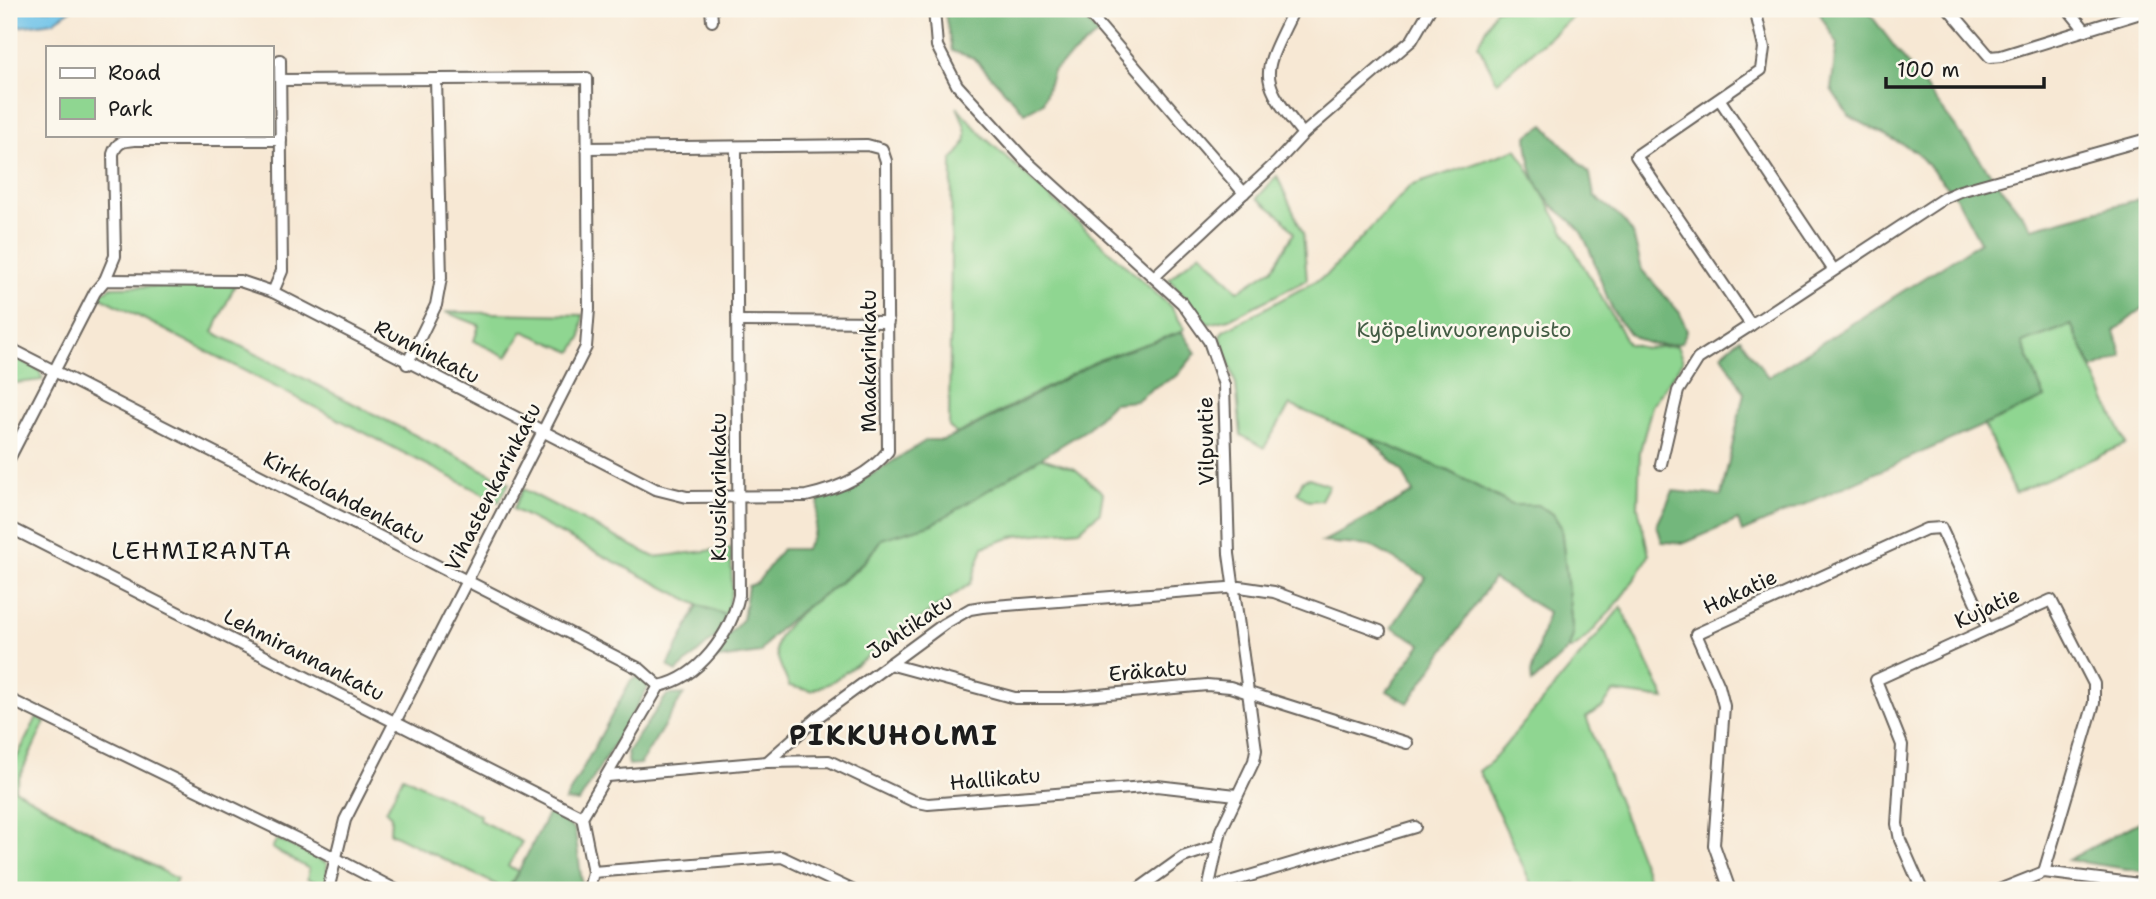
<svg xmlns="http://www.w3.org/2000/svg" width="2156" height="899" viewBox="0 0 2156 899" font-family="'Shantell Sans',sans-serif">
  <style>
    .green { fill: #8fd691; stroke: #567956; stroke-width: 2 }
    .forest { fill: #73b77b; stroke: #486a4c; stroke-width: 2 }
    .water { fill: #6bc1e8; stroke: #446e82; stroke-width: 2 }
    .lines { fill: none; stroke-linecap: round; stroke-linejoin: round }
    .minor-casing { stroke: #69635c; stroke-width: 14 }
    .minor { stroke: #fff; stroke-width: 10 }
    .labels { text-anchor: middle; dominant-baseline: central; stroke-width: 5; stroke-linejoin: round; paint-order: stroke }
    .park-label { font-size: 21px; fill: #445d45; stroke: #fbf7ec }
    .street-label { font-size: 21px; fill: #1c1c1c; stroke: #fbf7ec }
    .quarter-label { font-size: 24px; letter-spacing: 2px; fill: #1c1c1c; stroke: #fbf7ec }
    .district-label { font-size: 28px; font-weight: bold; letter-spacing: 2px; fill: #1c1c1c; stroke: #fbf7ec }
  </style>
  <rect width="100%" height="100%" fill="#fbf7ec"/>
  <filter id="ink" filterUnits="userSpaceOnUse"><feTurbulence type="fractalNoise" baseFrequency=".0143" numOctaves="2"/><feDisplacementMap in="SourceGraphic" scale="14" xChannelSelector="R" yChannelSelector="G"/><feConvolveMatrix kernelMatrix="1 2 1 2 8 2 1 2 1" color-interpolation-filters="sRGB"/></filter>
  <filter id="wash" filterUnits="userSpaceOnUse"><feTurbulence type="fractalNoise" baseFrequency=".00686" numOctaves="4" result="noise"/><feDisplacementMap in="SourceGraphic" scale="28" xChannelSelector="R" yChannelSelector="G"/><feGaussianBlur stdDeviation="1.57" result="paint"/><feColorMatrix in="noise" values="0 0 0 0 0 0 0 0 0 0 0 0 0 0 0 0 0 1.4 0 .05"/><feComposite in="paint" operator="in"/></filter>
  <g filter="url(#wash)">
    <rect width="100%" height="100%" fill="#f7e8d4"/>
    <g class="green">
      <path d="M 1495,9 L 1582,9 L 1497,82 L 1478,45 Z"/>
      <path d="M 957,107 L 983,136 L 1171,307 L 1184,328 L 1182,332 L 1099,360 L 957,434 L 949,427 L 952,159 C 973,142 967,129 957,107 Z"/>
      <path d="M 1517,149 L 1628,344 L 1645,348 L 1677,346 L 1683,361 L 1652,406 L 1640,451 L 1638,507 L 1649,555 C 1641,575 1587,645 1568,650 L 1573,635 L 1561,527 L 1553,514 L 1537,505 L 1512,505 L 1448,471 L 1290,405 L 1264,448 L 1241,435 L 1236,384 L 1220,336 L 1223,331 L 1327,275 L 1410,186 Z"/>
      <path d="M 1277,176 L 1303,233 L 1307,280 L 1229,319 L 1208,324 L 1169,279 L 1201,252 L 1238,291 L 1273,268 L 1294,233 L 1283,218 L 1257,198 Z"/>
      <path d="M 235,285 L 213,332 L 509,483 L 499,502 L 97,295 L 112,287 Z"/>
      <path d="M 445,312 L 583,315 L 581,338 L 572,352 L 523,331 L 507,357 L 474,341 L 479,325 Z"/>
      <path d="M 2072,325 L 2126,444 L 2015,493 L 1984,425 L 2045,398 L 2022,343 Z"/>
      <path d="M 9,354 L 39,370 L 43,380 L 9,384 Z"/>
      <path d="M 1039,457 L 1075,469 L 1103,493 L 1100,512 L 1080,530 L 1016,536 L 983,547 L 971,583 L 830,683 L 811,691 L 789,686 C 785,675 777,661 776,650 C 775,622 834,589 853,573 C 865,563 873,552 881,539 L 933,523 Z"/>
      <path d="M 1309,478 L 1329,485 L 1321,500 L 1309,501 L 1297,493 L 1303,480 Z"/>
      <path d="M 523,489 L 654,557 L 731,548 L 732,590 L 726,615 L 698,605 L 513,509 Z"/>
      <path d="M 1621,607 L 1665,699 L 1613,692 L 1603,707 L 1586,717 L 1653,890 L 1578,890 L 1575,883 L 1534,890 L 1479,771 L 1492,761 Z"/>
      <path d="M 37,717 L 45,722 L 14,789 L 177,879 L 172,890 L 9,890 L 9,773 Z"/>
      <path d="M 403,776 L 480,815 L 479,820 L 522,842 L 508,866 L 518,871 L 507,890 L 390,833 L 391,816 L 386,811 Z"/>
      <path d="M 277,839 L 327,863 L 327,881 L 322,884 L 307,879 L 309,869 L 272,848 Z"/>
    </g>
    <g class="forest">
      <path d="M 944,9 L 1077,9 L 1098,34 L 1053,71 L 1043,103 L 1025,113 L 974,58 L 952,51 Z"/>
      <path d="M 1817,9 L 1866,9 L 2032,228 L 2147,197 L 2147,305 L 2114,331 L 2122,356 L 2093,369 L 2071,325 L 2022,343 L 2045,398 L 1742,532 L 1738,520 L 1685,543 L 1662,542 L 1657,525 L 1673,491 L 1721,496 L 1744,393 L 1722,354 L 1740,338 L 1768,377 L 1980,242 L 1955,195 L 1915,151 L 1849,116 L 1831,89 L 1837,43 Z"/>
      <path d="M 1544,125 L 1590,174 L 1594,196 L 1621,217 L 1633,234 L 1642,270 L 1680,313 L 1687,331 L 1681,343 C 1607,359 1608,279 1582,234 C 1574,220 1562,215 1552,205 C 1534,187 1528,160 1527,136 Z"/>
      <path d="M 1182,332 L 1196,353 L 1177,376 L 1153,388 L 1136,401 L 1113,403 L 1086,430 L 933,524 L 881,539 C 851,588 790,605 760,653 L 705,661 L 743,619 L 748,586 L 757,583 L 782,549 L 806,549 L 815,530 L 819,500 L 872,474 L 927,440 L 944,440 L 986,421 L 1099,360 Z"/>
      <path d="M 1368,437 L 1448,471 L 1512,505 L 1537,505 L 1553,514 L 1561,527 L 1573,635 L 1568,650 L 1532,683 L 1531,673 L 1548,612 L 1493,579 L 1408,703 L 1387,691 L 1421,644 L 1392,627 L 1426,577 L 1371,546 L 1322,542 L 1413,493 L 1403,472 Z"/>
      <path d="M 698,605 L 726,615 L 717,636 L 676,672 L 668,666 Z"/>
      <path d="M 640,676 L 649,686 L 579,802 L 565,801 L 631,680 Z"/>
      <path d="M 684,694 L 640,764 L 629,765 L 627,752 L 667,695 Z"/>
      <path d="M 550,810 L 575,830 L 582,883 L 580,890 L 509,890 Z"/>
      <path d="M 2147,818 L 2147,872 L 2068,860 Z"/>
    </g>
    <path class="water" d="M 9,9 L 72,9 L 53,22 L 9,28 Z"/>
  </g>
  <g filter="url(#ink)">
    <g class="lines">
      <defs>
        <g id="minor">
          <path d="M 711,9 L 712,21"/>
          <path d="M 934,9 L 937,46 L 957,85 L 1024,159 L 1182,303 L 1209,341 L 1224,385 L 1229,554 L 1256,750 L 1254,761 L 1221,830 L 1208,890"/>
          <path d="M 1085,9 L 1244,193"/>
          <path d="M 1294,9 C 1263,75 1255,74 1303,134"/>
          <path d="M 1949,9 L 1990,57 L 2001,56 L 2147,11"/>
          <path d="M 2068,9 L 2085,30"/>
          <path d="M 281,80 L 587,78 L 589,309 L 586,347 L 345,820 L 328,890"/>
          <path d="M 1720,100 L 1833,269"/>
          <path d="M 1154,277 L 1277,162 L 1303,134 L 1412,40 L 1430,9"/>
          <path d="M 105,280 L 115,256 L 113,154 C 117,141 124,141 136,140 L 281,140"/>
          <path d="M 273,292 L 282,271 L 280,60"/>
          <path d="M 738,321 L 888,322"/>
          <path d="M 1751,325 L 1944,198 L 1960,191 L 2147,139"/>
          <path d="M 9,348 L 640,669 L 659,686"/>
          <path d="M 407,364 L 436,305 L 441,278 L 436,79"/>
          <path d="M 9,459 L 95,292 L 105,280 L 240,281 L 273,292 L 655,489 L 687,497 L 806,496 C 837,489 868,477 888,451 L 886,161 L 882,149 L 867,145 L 587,148"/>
          <path d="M 1661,464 L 1678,391 L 1698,359 L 1751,325 L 1636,156 L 1761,70 L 1764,48 L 1755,9"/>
          <path d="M 9,527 L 582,817"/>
          <path d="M 889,664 L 1015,698 L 1065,698 L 1207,685 L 1230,687 L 1407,743"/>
          <path d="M 9,699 L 314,847 L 396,890"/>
          <path d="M 767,762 L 829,761 L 913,801 L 928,804 L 1157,786 L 1236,795"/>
          <path d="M 608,776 L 767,762 L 819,716 L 944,624 L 970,609 L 982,607 L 1240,587 L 1274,592 L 1380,631"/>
          <path d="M 593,872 L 782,857 L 852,890"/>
          <path d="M 1209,888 L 1415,827"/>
          <path d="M 589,890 L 593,872 L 582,817 L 659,686 C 699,678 731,634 739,595 L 736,147"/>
          <path d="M 1137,890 L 1183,857 L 1216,846"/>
          <path d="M 1730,890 L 1714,845 L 1724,706 L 1719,686 L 1696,634 L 1926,529 L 1941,528 L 1988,629"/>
          <path d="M 1922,890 L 1900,840 L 1897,824 L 1902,745 L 1876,680 L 2051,600 L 2094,684 L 2094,703 L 2044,872"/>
          <path d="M 1999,890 L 2044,872 L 2147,885"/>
        </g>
      </defs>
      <use href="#minor" class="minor-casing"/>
      <use href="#minor" class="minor"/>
    </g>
  </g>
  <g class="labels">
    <g class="park-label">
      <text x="1464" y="330">Kyöpelinvuorenpuisto</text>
    </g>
    <g class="street-label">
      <text transform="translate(427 352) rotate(27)">Runninkatu</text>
      <text transform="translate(869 361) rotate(-90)">Maakarinkatu</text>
      <text transform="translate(1206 441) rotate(-91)">Vilpuntie</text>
      <text transform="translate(493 487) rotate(-63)">Vihastenkarinkatu</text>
      <text transform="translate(719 487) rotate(-90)">Kuusikarinkatu</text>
      <text transform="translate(344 498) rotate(27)">Kirkkolahdenkatu</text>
      <text transform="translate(1740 592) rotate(-25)">Hakatie</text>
      <text transform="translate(1987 608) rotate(-25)">Kujatie</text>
      <text transform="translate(910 627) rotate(-34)">Jahtikatu</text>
      <text transform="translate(304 655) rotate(27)">Lehmirannankatu</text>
      <text transform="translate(1148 671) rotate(-5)">Eräkatu</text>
      <text transform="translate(995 779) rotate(-5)">Hallikatu</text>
    </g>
    <g class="quarter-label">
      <text x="202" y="551">LEHMIRANTA</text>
    </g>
    <g class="district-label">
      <text x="894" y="735">PIKKUHOLMI</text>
    </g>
  </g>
  <rect width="2156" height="899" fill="none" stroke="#fbf7ec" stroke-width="35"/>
  <rect x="46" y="46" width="228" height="91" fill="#fbf7ec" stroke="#a29f99" stroke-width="2"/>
  <rect x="60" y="68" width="35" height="10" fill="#ffffff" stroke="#a29f99" stroke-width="2"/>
  <text x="108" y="80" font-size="21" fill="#1c1c1c">Road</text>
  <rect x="60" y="98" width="35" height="21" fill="#8fd691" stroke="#a29f99" stroke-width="2"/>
  <text x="108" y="116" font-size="21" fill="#1c1c1c">Park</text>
  <path d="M1886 77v10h158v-10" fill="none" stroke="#1c1c1c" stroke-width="3.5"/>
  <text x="1897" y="77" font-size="21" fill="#1c1c1c" stroke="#fbf7ec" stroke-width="5" paint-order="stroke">100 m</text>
</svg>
